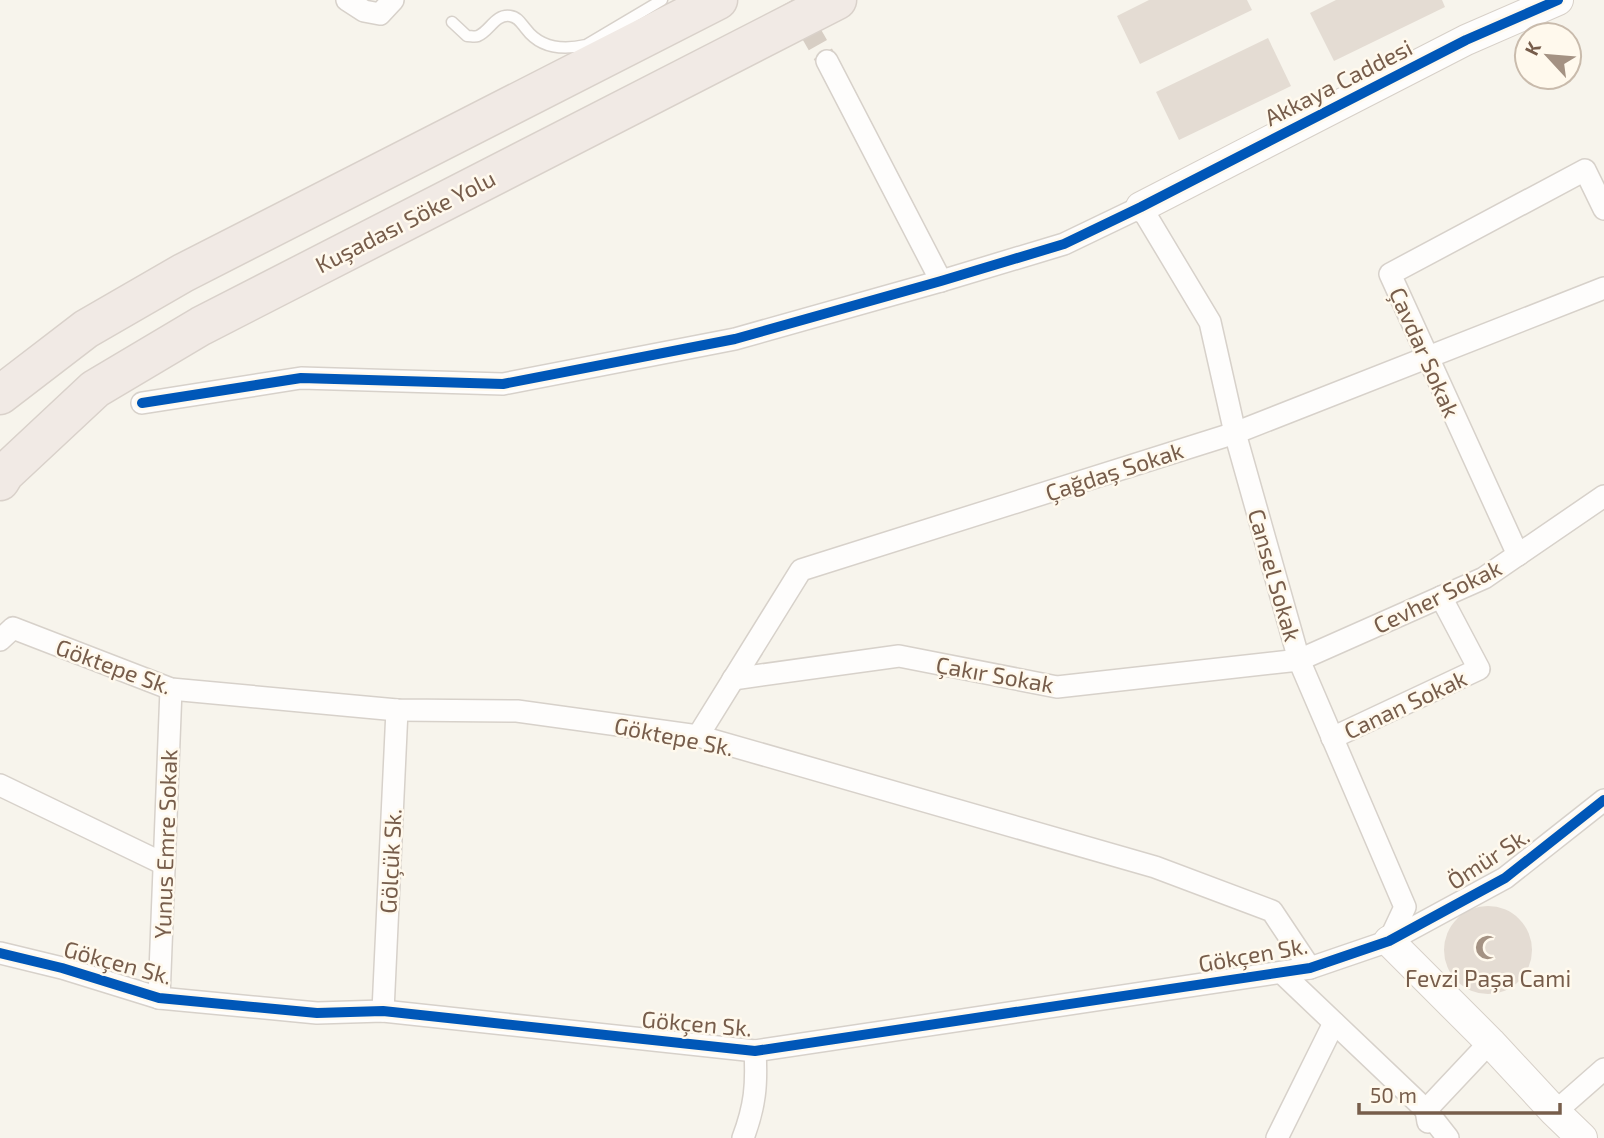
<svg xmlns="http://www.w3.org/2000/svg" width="1604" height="1138" viewBox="0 0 1604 1138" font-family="'Exo 2',sans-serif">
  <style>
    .building { fill: #e4dcd3 }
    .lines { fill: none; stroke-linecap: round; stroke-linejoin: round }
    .street-tunnel { stroke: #d7cec4; stroke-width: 21; stroke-dasharray: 21 10; stroke-linecap: butt }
    .lane-casing { stroke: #d7d1ca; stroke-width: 13 }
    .street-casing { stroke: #d7d1ca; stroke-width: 24 }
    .secondary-casing { stroke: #d7d0c8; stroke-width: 32 }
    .highway-casing { stroke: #d9d1ca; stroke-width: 41 }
    .lane { stroke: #fefdfc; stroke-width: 10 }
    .street { stroke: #fefdfc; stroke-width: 21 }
    .secondary { stroke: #fefdfc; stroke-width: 30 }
    .highway { stroke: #f1eae5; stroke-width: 38 }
    .cycleway-casing { stroke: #fff9ed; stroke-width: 15 }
    .cycleway { stroke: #0057b8; stroke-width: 10 }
    .labels { text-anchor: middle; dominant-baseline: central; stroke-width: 5; stroke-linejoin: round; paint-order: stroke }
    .street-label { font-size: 23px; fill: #775d4b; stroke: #fff9ed }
    .poi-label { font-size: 23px; fill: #775d4b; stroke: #fff9ed }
  </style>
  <rect width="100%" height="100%" fill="#f7f4ec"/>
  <g class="building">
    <path d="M 1149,0 L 1247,0 L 1252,10 L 1140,64 L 1117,16 Z"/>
    <path d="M 1336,0 L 1442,0 L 1445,7 L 1334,61 L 1310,13 Z"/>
    <path d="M 1268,38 L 1291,86 L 1179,140 L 1156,92 Z"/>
    <circle cx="1488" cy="950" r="44"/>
  </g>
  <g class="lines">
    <path class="street-tunnel" d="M 792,0 L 827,61"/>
    <defs>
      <path id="lane" d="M 452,22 L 467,36 C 471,36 475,37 478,36 C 490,31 495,14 510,16 C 518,17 521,23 526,29 C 541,49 564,50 586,45 L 662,0"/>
      <g id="street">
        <path d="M 347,0 L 364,11 L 380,14 L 393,0"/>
        <path d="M 827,61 L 941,281"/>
        <path d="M 142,403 L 301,378 L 503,384 L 735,339 L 941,281 L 1064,244 L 1141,207 L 1210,322 L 1235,433 L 1299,660 L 1405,907 L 1389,941"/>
        <path d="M 1518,555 L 1390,274 L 1585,170 L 1604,209"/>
        <path d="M 0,640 L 13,628 L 171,689 L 397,710 L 517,711 L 698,736 L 1155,867 L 1272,911 L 1310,968"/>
        <path d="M 733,679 L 899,656 L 1057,687 L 1299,660 L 1484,578 L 1604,496"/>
        <path d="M 698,736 L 801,570 L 1235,433 L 1604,288"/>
        <path d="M 1332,738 L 1479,669 L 1441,597"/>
        <path d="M 0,785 L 164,864"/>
        <path d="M 0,953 L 62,968 L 159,998 L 317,1013 L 383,1011 L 755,1051 L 1310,968 L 1389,941 L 1505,878 L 1604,800"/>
        <path d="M 1282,973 L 1426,1110 L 1448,1138"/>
        <path d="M 159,998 L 171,689"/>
        <path d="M 383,1011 L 397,710"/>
        <path d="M 1555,1112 L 1604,1069"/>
        <path d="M 1428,1122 L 1426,1110 L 1490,1042"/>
        <path d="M 743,1138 C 755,1106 757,1085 755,1051"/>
        <path d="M 1277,1138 L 1334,1023"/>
      </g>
      <g id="secondary">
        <path d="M 1141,207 L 1466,40 L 1558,0"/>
        <path d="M 1389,941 L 1490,1042 L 1555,1112 L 1582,1138"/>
      </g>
      <g id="highway">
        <path d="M 0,395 L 86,329 L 183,273 L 718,0"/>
        <path d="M 0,481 L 5,473 L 95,389 L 201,326 L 837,0"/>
      </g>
    </defs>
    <use href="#lane" class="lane-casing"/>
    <use href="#street" class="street-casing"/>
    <use href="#secondary" class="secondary-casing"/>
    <use href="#highway" class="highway-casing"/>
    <use href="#lane" class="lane"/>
    <use href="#street" class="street"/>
    <use href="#secondary" class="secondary"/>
    <use href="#highway" class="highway"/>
    <defs>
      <g id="cycleway">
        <path d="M 142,403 L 301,378 L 503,384 L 735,339 L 941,281 L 1064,244 L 1141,207 L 1466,40 L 1558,0"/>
        <path d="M 0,953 L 62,968 L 159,998 L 317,1013 L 383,1011 L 755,1051 L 1310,968 L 1389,941 L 1505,878 L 1604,800"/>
      </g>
    </defs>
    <use href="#cycleway" class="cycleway-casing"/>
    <use href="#cycleway" class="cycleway"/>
  </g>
  <defs>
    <symbol id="mosque-bare" viewBox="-9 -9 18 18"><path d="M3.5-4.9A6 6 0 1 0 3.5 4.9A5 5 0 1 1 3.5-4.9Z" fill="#a49283" stroke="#fff9ed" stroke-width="2.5" paint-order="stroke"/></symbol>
  </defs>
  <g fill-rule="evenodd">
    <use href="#mosque-bare" x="1470" y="930" width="35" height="35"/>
  </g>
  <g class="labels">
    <g class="street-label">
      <text transform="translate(1338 82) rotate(-27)">Akkaya Caddesi</text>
      <text transform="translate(405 221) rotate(-27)">Kuşadası Söke Yolu</text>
      <text transform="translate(1425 352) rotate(66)">Çavdar Sokak</text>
      <text transform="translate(1114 471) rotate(-18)">Çağdaş Sokak</text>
      <text transform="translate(1275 575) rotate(74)">Cansel Sokak</text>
      <text transform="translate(1437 596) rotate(-26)">Cevher Sokak</text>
      <text transform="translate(114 666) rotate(20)">Göktepe Sk.</text>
      <text transform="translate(995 674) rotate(10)">Çakır Sokak</text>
      <text transform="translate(1405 704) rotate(-25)">Canan Sokak</text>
      <text transform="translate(674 736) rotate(11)">Göktepe Sk.</text>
      <text transform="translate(165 844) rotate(-88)">Yunus Emre Sokak</text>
      <text transform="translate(1488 858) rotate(-33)">Ömür Sk.</text>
      <text transform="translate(390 861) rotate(-87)">Gölçük Sk.</text>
      <text transform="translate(1253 954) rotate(-10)">Gökçen Sk.</text>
      <text transform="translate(118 962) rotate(15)">Gökçen Sk.</text>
      <text transform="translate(697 1023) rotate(5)">Gökçen Sk.</text>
    </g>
    <g class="poi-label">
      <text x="1488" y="978">Fevzi Paşa Cami</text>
    </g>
  </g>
  <g transform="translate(1548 56) rotate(296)"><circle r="33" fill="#fff9ed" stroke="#c9bbac" stroke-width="2"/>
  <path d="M0-5L12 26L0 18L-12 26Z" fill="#a49283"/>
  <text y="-10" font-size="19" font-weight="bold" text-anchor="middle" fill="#775d4b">K</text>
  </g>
  <path d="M1359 1103v10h201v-10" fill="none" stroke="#775d4b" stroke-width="3.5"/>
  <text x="1370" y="1103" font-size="21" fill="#775d4b" stroke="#fff9ed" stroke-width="5" paint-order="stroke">50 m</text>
</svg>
